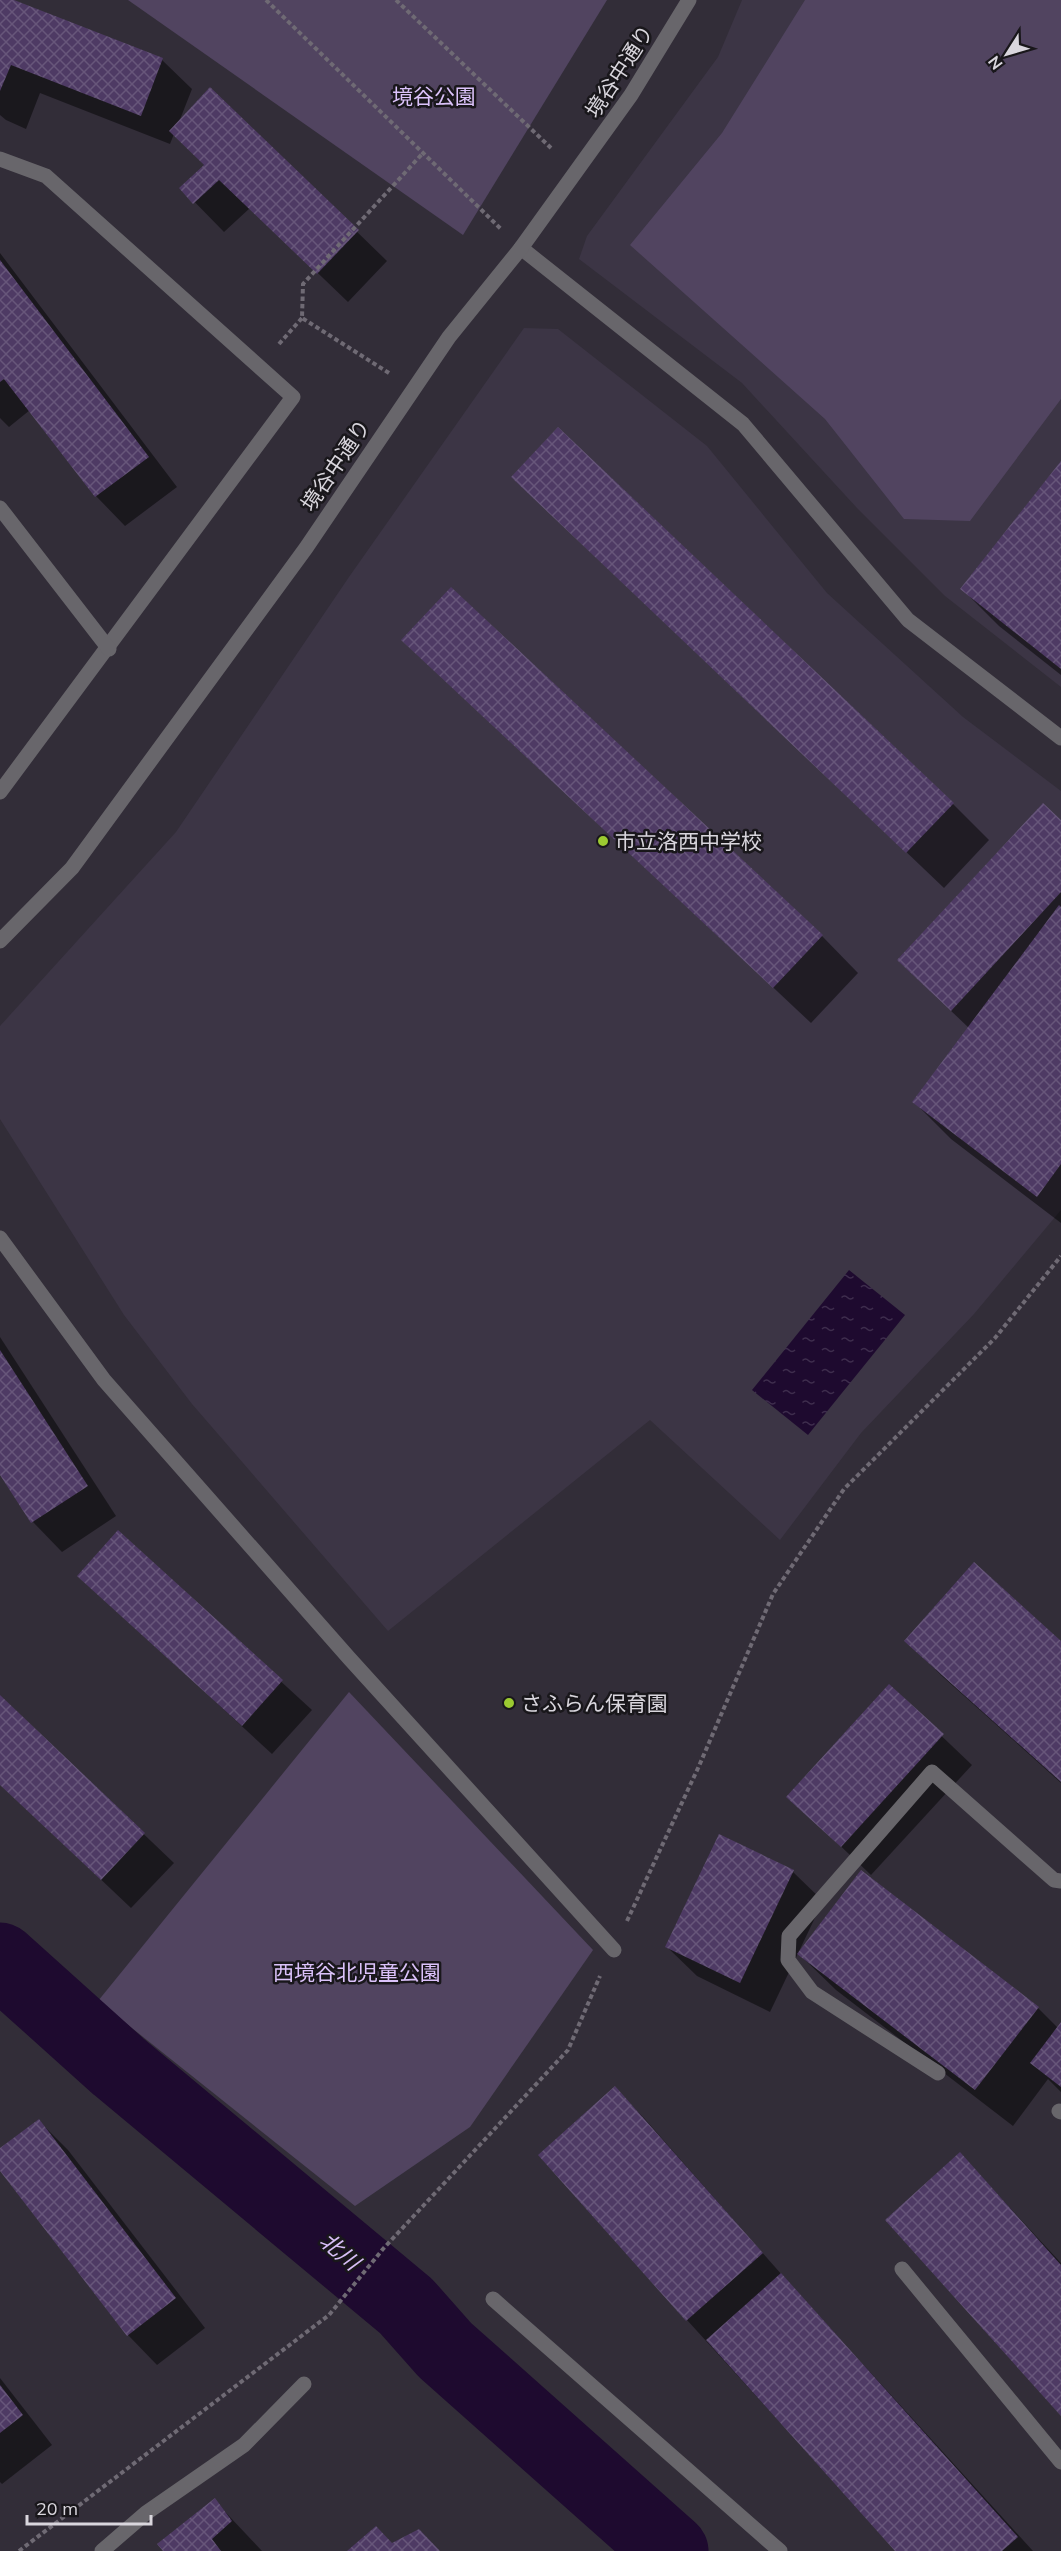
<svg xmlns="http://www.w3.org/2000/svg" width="1061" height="2551" viewBox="0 0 1061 2551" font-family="Mulish,'Noto Sans JP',sans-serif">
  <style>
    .built { fill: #3c3545 }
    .green { fill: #514460 }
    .water { fill: url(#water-ripples) }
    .shadow { fill: #0007 }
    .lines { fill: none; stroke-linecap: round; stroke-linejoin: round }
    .river { stroke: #1e0a2f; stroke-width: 75 }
    .building { fill: url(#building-cross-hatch) }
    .path { stroke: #6f6a74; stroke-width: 4; stroke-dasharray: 4.5 3; stroke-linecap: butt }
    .minor { stroke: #68666b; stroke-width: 15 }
    .poi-dot { fill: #9cca31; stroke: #19171b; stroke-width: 2 }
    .labels { text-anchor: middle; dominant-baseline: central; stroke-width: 5; stroke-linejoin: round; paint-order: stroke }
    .street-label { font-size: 21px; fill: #d9d6dd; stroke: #19171b }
    .park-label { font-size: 21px; fill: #dbc2fa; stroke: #19171b }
    .poi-label { font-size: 21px; fill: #d9d6dd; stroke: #19171b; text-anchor: start }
    .water-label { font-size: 22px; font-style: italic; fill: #d7bef6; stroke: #19171b }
  </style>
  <defs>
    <pattern id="water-ripples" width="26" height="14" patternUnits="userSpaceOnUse" patternTransform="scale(1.5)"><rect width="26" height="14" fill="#1e0a2f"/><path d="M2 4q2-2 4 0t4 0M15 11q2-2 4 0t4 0" fill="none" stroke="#3e2d4d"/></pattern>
    <pattern id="building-cross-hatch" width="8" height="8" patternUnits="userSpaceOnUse" patternTransform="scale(1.5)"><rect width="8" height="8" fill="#4e3a64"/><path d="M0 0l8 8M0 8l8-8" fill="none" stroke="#67567a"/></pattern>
  </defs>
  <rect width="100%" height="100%" fill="#322d38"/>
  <g class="built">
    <path d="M 742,0 L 1061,0 L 1061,687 L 945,596 L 857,508 L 742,383 L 579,259 L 587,236 L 718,57 Z"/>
    <path d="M 524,328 L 558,329 L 707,446 L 827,593 L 963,717 L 1061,791 L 1061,1210 L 974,1314 L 861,1433 L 780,1540 L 650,1420 L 388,1631 L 192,1404 L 124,1315 L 0,1119 L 0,1026 L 176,832 L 349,577 Z"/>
  </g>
  <g class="green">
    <path d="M 128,0 L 607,0 L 463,235 Z"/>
    <path d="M 805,0 L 1061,0 L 1061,399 L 970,521 L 904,519 L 825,419 L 630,245 L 722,133 Z"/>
    <path d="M 349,1692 L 593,1950 L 470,2127 L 355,2206 L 98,2001 Z"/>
  </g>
  <path class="water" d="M 849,1270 L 905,1315 L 808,1435 L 752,1390 Z"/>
  <g class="shadow">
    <path d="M 0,0 L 10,0 L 162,60 L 192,89 L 179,122 L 210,89 L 387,261 L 348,302 L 250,208 L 224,232 L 181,188 L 205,166 L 174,134 L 170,144 L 40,93 L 26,129 L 6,120 L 0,115 Z"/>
    <path d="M 0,253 L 177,487 L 125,526 L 96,496 L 30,410 L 9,427 L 0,418 Z"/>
    <path d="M 1061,464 L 1061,675 L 999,626 L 962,589 Z"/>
    <path d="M 513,477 L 953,804 L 989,840 L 944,888 Z"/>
    <path d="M 403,640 L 822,936 L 858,973 L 811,1023 Z"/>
    <path d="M 1061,822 L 1061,1223 L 951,1139 L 914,1102 L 969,1028 L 929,990 Z"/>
    <path d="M 0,1337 L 116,1516 L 62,1552 L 33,1522 L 0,1472 Z"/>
    <path d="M 118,1532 L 312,1710 L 272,1754 L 79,1576 Z"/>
    <path d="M 906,1641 L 1061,1643 L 1061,1783 L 943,1677 Z"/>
    <path d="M 889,1686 L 972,1765 L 871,1875 L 789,1797 Z"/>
    <path d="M 0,1697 L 174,1863 L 131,1908 L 0,1784 Z"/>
    <path d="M 793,1872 L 823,1901 L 770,2012 L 697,1976 L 667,1947 Z"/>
    <path d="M 799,1954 L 1038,2008 L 1058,2028 L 1061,2025 L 1061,2092 L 1048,2079 L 1013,2126 L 836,1990 Z"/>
    <path d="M 615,2088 L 644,2118 L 790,2284 L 1033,2551 L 897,2551 L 687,2320 Z"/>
    <path d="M 39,2121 L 68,2150 L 205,2328 L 157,2365 L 128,2335 L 0,2169 L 0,2150 Z"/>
    <path d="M 960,2154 L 1061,2263 L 1061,2414 Z"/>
    <path d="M 0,2378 L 52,2445 L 2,2484 L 0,2482 Z"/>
    <path d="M 214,2500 L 262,2551 L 165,2551 Z"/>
  </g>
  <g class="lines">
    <path class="river" d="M 0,1960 L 118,2066 L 406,2306 L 445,2350 L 671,2551"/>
  </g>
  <g class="building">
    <path d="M 0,0 L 14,0 L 163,58 L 141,116 L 11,65 L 0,91 Z"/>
    <path d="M 210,87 L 359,230 L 317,274 L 219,180 L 193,204 L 179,188 L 204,165 L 169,131 Z"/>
    <path d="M 0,260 L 149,457 L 95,497 L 4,379 L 0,382 Z"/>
    <path d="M 558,427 L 954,803 L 906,853 L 511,477 Z"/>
    <path d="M 1061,461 L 1061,669 L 960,589 Z"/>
    <path d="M 451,587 L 823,935 L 773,988 L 401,640 Z"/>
    <path d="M 1043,803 L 1061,820 L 1061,892 L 951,1011 L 897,960 Z"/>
    <path d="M 1059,905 L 1061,907 L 1061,1164 L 1037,1197 L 912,1102 Z"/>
    <path d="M 0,1350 L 88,1486 L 31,1523 L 0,1475 Z"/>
    <path d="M 118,1530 L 283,1680 L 242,1726 L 77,1576 Z"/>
    <path d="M 974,1562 L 1061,1641 L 1061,1782 L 904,1641 Z"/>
    <path d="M 889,1684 L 944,1734 L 841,1847 L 786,1797 Z"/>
    <path d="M 0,1695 L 145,1833 L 101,1880 L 0,1785 Z"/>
    <path d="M 719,1834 L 794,1870 L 740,1983 L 665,1947 Z"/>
    <path d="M 861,1870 L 1039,2007 L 975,2090 L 797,1954 Z"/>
    <path d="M 1061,2022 L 1061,2087 L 1030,2063 Z"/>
    <path d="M 615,2086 L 763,2253 L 686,2321 L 538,2155 Z"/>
    <path d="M 39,2119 L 176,2298 L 127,2336 L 0,2171 L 0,2148 Z"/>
    <path d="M 960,2152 L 1061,2265 L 1061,2416 L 885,2220 Z"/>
    <path d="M 781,2273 L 1018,2537 L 1002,2551 L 895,2551 L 706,2340 Z"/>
    <path d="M 0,2385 L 23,2415 L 0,2433 Z"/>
    <path d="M 215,2498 L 232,2521 L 212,2539 L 221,2551 L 163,2551 L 157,2544 Z"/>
    <path d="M 376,2526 L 392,2543 L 419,2529 L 440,2551 L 347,2551 Z"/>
  </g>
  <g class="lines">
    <g class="path">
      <path d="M 266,0 L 501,229"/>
      <path d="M 396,0 L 551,148"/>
      <path d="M 279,344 L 302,318"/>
      <path d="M 389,373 L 302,318 L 303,284 L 423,153"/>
      <path d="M 627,1921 L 699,1766 L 773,1594 L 844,1489 L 995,1338 L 1061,1256"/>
      <path d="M 19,2551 L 329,2315 L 383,2249 L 568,2050 L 600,1976"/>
    </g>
    <g class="minor">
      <path d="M 0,159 L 46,176 L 293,397 L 0,792"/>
      <path d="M 521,248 L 743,424 L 908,620 L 1061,738"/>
      <path d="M 0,508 L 109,649"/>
      <path d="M 0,941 L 72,868 L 306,548 L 449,337 L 521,248 L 631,95 L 689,0"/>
      <path d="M 0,1238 L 104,1380 L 349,1658 L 614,1950"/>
      <path d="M 938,2073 L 812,1992 L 788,1960 L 789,1936 L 932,1772 L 1054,1880 L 1061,1881"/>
      <path d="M 1059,2111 L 1061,2112"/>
      <path d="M 902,2269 L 1061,2462"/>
      <path d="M 493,2299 L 780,2551"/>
      <path d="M 102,2551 L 146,2513 L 244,2445 L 304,2384"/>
    </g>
  </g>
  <g class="poi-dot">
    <circle cx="603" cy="841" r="6"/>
    <circle cx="509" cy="1703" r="6"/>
  </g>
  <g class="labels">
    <g class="street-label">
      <text transform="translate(619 71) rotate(-57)">境谷中通り</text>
      <text transform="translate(335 465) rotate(-56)">境谷中通り</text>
    </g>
    <g class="park-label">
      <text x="434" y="96">境谷公園</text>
      <text x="357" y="1972">西境谷北児童公園</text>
    </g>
    <g class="poi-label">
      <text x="615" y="841">市立洛西中学校</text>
      <text x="521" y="1703">さふらん保育園</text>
    </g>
    <g class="water-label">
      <text transform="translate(340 2251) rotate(40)">北川</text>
    </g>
  </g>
  <g transform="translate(1007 54) rotate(233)" stroke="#19171b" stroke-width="4.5" paint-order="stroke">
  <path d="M0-4.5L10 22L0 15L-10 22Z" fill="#d9d6dd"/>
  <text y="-9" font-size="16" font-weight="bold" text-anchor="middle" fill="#d9d6dd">N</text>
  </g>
  <path d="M27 2515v9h124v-9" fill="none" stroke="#d9d6dd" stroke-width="3"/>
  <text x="36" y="2515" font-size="18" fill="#d9d6dd" stroke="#19171b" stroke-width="4.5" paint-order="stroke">20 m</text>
</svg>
